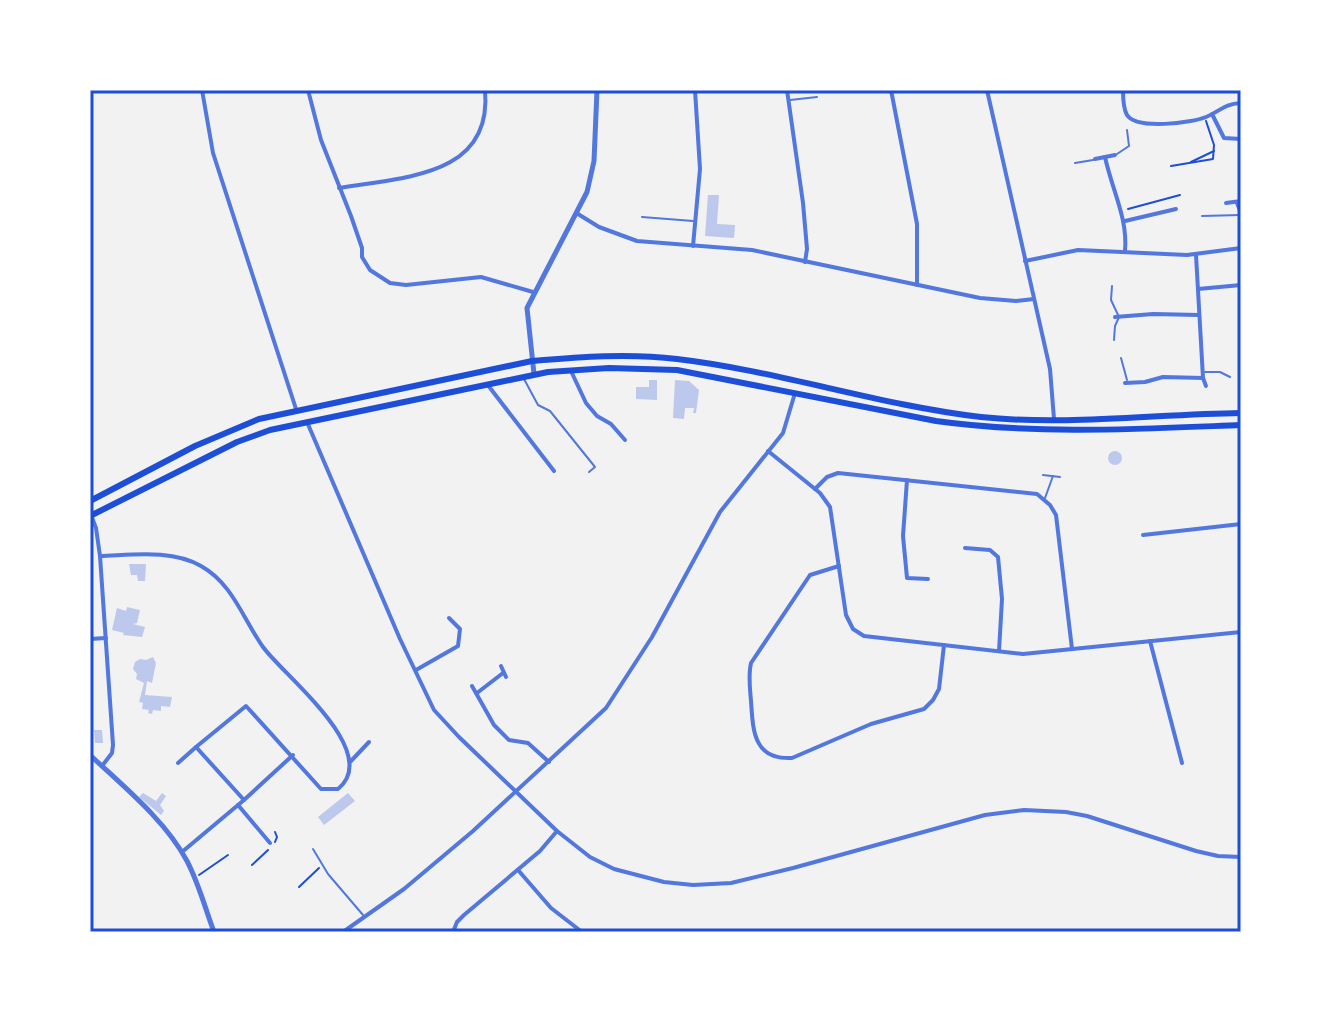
<svg xmlns="http://www.w3.org/2000/svg" width="1331" height="1022" viewBox="0 0 1331 1022" font-family="Signika,sans-serif">
  <style>
    .building { fill: #bdc9ec }
    .lines { fill: none; stroke-linecap: round; stroke-linejoin: round }
    .path { stroke: #1d4ed8; stroke-width: 2 }
    .service { stroke: #5277de; stroke-width: 2 }
    .minor { stroke: #5277de; stroke-width: 4 }
    .tertiary { stroke: #5277de; stroke-width: 5 }
    .trunk { stroke: #1d4ed8; stroke-width: 6 }
    .neatline { fill: none; stroke: #1d4ed8; stroke-width: 3 }
  </style>
  <rect width="100%" height="100%" fill="#f2f2f2"/>
  <g class="building">
    <path d="M 708,195 L 719,195 L 717,224 L 735,225 L 734,238 L 705,236 Z"/>
    <path d="M 649,380 L 657,380 L 657,400 L 636,399 L 636,387 L 649,387 Z"/>
    <path d="M 675,380 L 689,381 L 699,390 L 696,413 L 693,413 L 694,408 L 685,408 L 684,419 L 673,418 Z"/>
    <circle cx="1115" cy="458" r="7"/>
    <path d="M 129,564 L 146,564 L 145,581 L 138,581 L 137,575 L 131,575 Z"/>
    <path d="M 127,607 L 140,610 L 137,623 L 133,624 L 145,627 L 142,637 L 123,635 L 124,633 L 112,630 L 117,608 L 126,611 Z"/>
    <path d="M 153,657 L 156,663 L 152,683 L 147,681 L 145,695 L 172,697 L 170,707 L 161,706 L 161,711 L 153,710 L 152,714 L 148,713 L 149,710 L 142,709 L 143,703 L 139,702 L 144,683 L 136,679 L 137,674 L 133,669 L 135,662 L 140,659 L 146,660 Z"/>
    <path d="M 94,730 L 102,730 L 103,743 L 95,743 Z"/>
    <path d="M 143,793 L 156,801 L 162,793 L 166,796 L 160,805 L 164,811 L 161,815 L 139,797 Z"/>
    <path d="M 348,793 L 355,801 L 324,825 L 318,817 Z"/>
  </g>
  <g class="lines">
    <g class="path">
      <path d="M 1191,162 L 1214,151"/>
      <path d="M 1171,166 L 1213,159 L 1214,145 L 1206,121"/>
      <path d="M 1128,209 L 1180,195"/>
      <path d="M 275,832 L 277,837 L 275,842"/>
      <path d="M 252,865 L 268,850"/>
      <path d="M 199,875 L 228,855"/>
      <path d="M 299,887 L 319,868"/>
    </g>
    <g class="service">
      <path d="M 790,100 L 817,97"/>
      <path d="M 1117,154 L 1129,146 L 1127,130"/>
      <path d="M 1075,163 L 1093,160"/>
      <path d="M 1202,216 L 1240,215"/>
      <path d="M 642,217 L 693,221"/>
      <path d="M 1112,286 L 1111,300 L 1119,317 L 1115,326 L 1114,340"/>
      <path d="M 1121,358 L 1127,380"/>
      <path d="M 1205,372 L 1220,372 L 1230,377"/>
      <path d="M 524,379 L 538,405 L 550,411 L 595,467 L 589,472"/>
      <path d="M 1043,475 L 1060,477"/>
      <path d="M 1045,498 L 1053,476"/>
      <path d="M 313,849 L 328,874 L 363,915"/>
    </g>
    <g class="minor">
      <path d="M 202,90 L 213,153 L 296,409"/>
      <path d="M 308,90 L 321,140 L 351,216 L 362,248 L 362,257 L 370,270 L 390,283 L 406,285 L 481,277 L 533,292"/>
      <path d="M 787,90 L 803,203 L 807,249 L 805,262"/>
      <path d="M 891,90 L 917,224 L 917,285"/>
      <path d="M 987,90 L 1050,369 L 1054,419"/>
      <path d="M 1123,90 C 1123,98 1123,108 1127,115 C 1136,130 1192,123 1206,117 C 1221,111 1223,104 1241,103"/>
      <path d="M 1212,114 L 1224,138 L 1241,139"/>
      <path d="M 1105,157 C 1112,190 1128,218 1125,251"/>
      <path d="M 1095,159 L 1115,155"/>
      <path d="M 339,188 C 401,177 493,178 485,90"/>
      <path d="M 1226,203 L 1241,201"/>
      <path d="M 1237,203 L 1241,213"/>
      <path d="M 578,214 L 599,227 L 637,241 L 752,250 L 980,298 L 1016,301 L 1034,299"/>
      <path d="M 1125,221 L 1176,209"/>
      <path d="M 693,246 L 700,169 L 695,90"/>
      <path d="M 1025,261 L 1078,250 L 1187,255 L 1241,248"/>
      <path d="M 1198,289 L 1241,285"/>
      <path d="M 1115,317 L 1153,314 L 1199,315"/>
      <path d="M 571,371 L 586,403 L 597,416 L 611,424 L 625,440"/>
      <path d="M 1203,378 L 1206,386"/>
      <path d="M 1125,383 L 1145,382 L 1163,377 L 1203,378 L 1196,255"/>
      <path d="M 487,384 L 554,471"/>
      <path d="M 307,422 L 400,639 L 434,710 L 459,737 L 557,831 L 590,857 L 614,869 L 664,882 L 693,885 L 731,883 L 793,868 L 985,815 L 1024,810 L 1066,812 L 1087,816 L 1196,851 L 1218,856 L 1241,857"/>
      <path d="M 768,451 L 820,493 L 830,507 L 846,615 L 853,629 L 864,636 L 1023,654 L 1241,632"/>
      <path d="M 907,480 L 903,536 L 907,578 L 928,579"/>
      <path d="M 815,489 L 827,477 L 838,473 L 1037,494 L 1050,505 L 1056,515 L 1072,649"/>
      <path d="M 91,515 L 96,528 L 100,556 L 113,745 L 112,753 L 102,766"/>
      <path d="M 1143,535 L 1241,524"/>
      <path d="M 965,548 L 990,550 L 998,557 L 1002,599 L 999,651"/>
      <path d="M 100,556 C 132,555 172,549 201,566 C 233,584 243,619 263,647 C 284,676 383,752 338,789 L 321,789 L 246,706 L 196,747 L 244,800 L 293,755"/>
      <path d="M 839,566 L 810,575 L 751,663 C 748,676 750,688 751,701 C 753,730 753,760 792,758 L 871,724 L 924,709 L 933,700 L 939,689 L 944,645"/>
      <path d="M 90,639 L 106,638"/>
      <path d="M 1150,641 L 1182,763"/>
      <path d="M 501,666 L 506,677"/>
      <path d="M 416,670 L 458,646 L 460,629 L 449,618"/>
      <path d="M 472,686 L 494,725 L 509,740 L 528,743 L 549,762"/>
      <path d="M 477,693 L 503,673"/>
      <path d="M 351,761 L 369,742"/>
      <path d="M 178,763 L 196,747"/>
      <path d="M 238,805 L 270,843"/>
      <path d="M 182,852 L 244,800"/>
      <path d="M 518,870 L 551,908 L 582,932"/>
      <path d="M 343,932 L 404,889 L 473,831 L 606,708 L 652,637 L 720,512 L 783,433 L 795,393"/>
      <path d="M 453,932 L 457,922 L 464,915 L 540,851 L 557,831"/>
    </g>
    <g class="tertiary">
      <path d="M 534,374 L 527,308 L 587,192 L 594,161 L 597,90"/>
      <path d="M 90,755 C 124,787 165,820 187,861 C 199,884 205,908 214,932"/>
    </g>
    <g class="trunk">
      <path d="M 90,501 L 195,446 L 259,419 L 532,361 C 580,357 628,353 677,359 C 779,371 878,405 981,417 C 1064,426 1157,414 1241,413"/>
      <path d="M 90,516 L 237,442 L 270,430 L 548,372 L 609,368 L 677,370 L 936,421 C 1037,435 1139,429 1241,425"/>
    </g>
  </g>
  <rect width="1331" height="1022" fill="none" stroke="#ffffff" stroke-width="184"/>
  <rect x="92" y="92" width="1147" height="838" class="neatline"/>
</svg>
